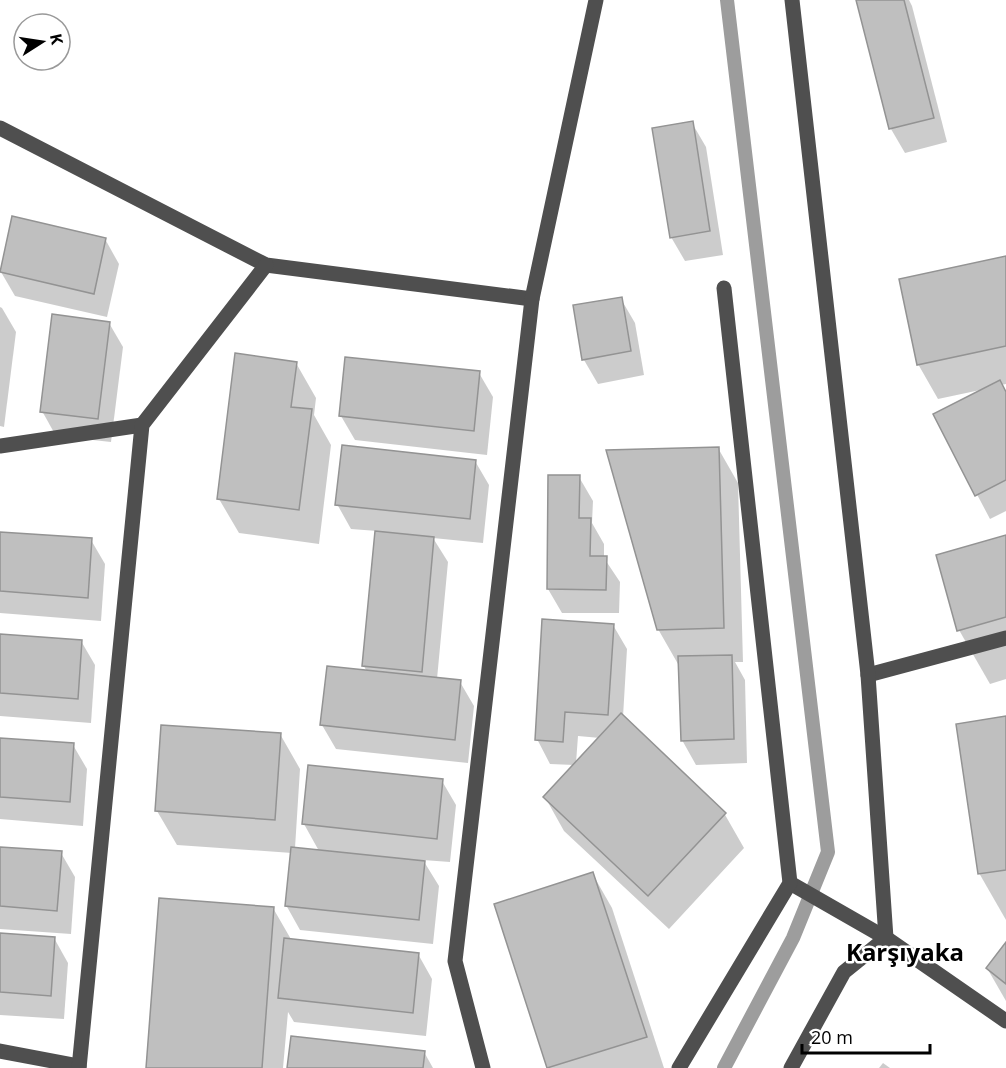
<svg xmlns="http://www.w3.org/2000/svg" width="1006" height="1068" viewBox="0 0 1006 1068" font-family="'Open Sans',sans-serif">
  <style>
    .shadow { fill: #0003; fill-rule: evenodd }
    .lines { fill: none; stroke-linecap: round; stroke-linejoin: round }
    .stream { stroke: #9d9d9d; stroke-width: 14 }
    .building { fill: #bfbfbf; stroke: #939393; stroke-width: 1.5 }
    .minor { stroke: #4f4f4f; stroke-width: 15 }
    .labels { text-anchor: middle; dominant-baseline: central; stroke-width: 5; stroke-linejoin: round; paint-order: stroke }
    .district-label { font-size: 24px; font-weight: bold; fill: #000; stroke: #fff }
  </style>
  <rect width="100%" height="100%" fill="#fff"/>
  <g class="shadow">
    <path d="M 858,0 L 909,0 L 912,6 L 947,142 L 905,153 L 891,129 Z"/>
    <path d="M 692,123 L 706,147 L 723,255 L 685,261 L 671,237 Z"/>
    <path d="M 105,239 L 119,264 L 107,317 L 15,296 L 1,272 Z"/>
    <path d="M 1006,258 L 1006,384 L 1001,385 L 1006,394 L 1006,511 L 990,519 L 935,415 L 985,389 L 938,399 L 918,364 Z"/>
    <path d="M 621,299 L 635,323 L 644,375 L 598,384 L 584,360 Z"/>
    <path d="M 0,307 L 2,308 L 16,332 L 4,427 L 0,426 Z"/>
    <path d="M 109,323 L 123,347 L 111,442 L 56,436 L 42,411 Z"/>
    <path d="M 296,363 L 316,398 L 314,415 L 331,445 L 319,544 L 239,533 L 219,499 Z"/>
    <path d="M 479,373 L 493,397 L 487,455 L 355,440 L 341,416 Z"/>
    <path d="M 718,448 L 738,483 L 743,662 L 735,662 L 745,680 L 747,763 L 696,765 L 682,740 L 678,664 L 658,629 Z"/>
    <path d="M 475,461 L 489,485 L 483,543 L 433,538 L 448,562 L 437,679 L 460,682 L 474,706 L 468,763 L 336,749 L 322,725 L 367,672 L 364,666 L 377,531 L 351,529 L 337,504 Z"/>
    <path d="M 579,477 L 593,501 L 592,523 L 604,544 L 604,558 L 620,582 L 619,613 L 562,613 L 548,589 Z"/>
    <path d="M 0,533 L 91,540 L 105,564 L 101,621 L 0,613 Z"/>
    <path d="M 1006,537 L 1006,679 L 990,684 L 959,630 Z"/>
    <path d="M 613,625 L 627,649 L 623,717 L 724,813 L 744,848 L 669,929 L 564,831 L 545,797 L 574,765 L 550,764 L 537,739 ZM 578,736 L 600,738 L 576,763 Z"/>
    <path d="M 0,635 L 81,641 L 95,665 L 91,723 L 0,716 Z"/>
    <path d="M 1006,718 L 1006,920 L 979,873 Z"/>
    <path d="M 280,734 L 300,769 L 295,848 L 319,851 L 304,824 L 442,781 L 456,805 L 450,862 L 423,860 L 439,886 L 433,944 L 300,930 L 286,905 L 292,853 L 177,845 L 157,811 Z"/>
    <path d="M 0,739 L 73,745 L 87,769 L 83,826 L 0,819 Z"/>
    <path d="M 0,848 L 61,853 L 75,877 L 71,934 L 0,929 Z"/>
    <path d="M 592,873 L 612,908 L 664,1068 L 549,1068 L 495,905 Z"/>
    <path d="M 273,908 L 292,941 L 418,954 L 432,979 L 426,1036 L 294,1022 L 288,1012 L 283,1068 L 148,1068 Z"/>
    <path d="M 0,934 L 54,938 L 68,963 L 64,1019 L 0,1015 Z"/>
    <path d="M 1006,945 L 1006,1001 L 987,968 Z"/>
    <path d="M 424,1052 L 433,1068 L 289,1068 Z"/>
    <path d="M 883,1063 L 890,1068 L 879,1068 Z"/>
  </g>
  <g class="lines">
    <path class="stream" d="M 724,1068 L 793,938 L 828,852 L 727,0"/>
  </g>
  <g class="building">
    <path d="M 856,0 L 904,0 L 934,118 L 889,129 Z"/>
    <path d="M 693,121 L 710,231 L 670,238 L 652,128 Z"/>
    <path d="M 12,216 L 106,238 L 94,294 L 0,272 Z"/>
    <path d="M 1006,256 L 1006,346 L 917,365 L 899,279 Z"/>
    <path d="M 622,297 L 631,351 L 582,360 L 573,305 Z"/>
    <path d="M 52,314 L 110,322 L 98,419 L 40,412 Z"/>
    <path d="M 235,353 L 297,362 L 291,407 L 312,409 L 299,510 L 217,499 Z"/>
    <path d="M 345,357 L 480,371 L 474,431 L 339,416 Z"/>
    <path d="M 1000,380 L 1006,392 L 1006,480 L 975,496 L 933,414 Z"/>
    <path d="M 342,445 L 476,460 L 470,519 L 335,505 Z"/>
    <path d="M 719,447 L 724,628 L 657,630 L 606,450 Z"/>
    <path d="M 548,475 L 580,475 L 579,518 L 591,518 L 590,556 L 607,556 L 606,590 L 547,589 Z"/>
    <path d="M 375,531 L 434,537 L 422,672 L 362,666 Z"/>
    <path d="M 0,532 L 92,538 L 88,598 L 0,591 Z"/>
    <path d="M 1006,535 L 1006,617 L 957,631 L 936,555 Z"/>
    <path d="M 542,619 L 614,624 L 608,715 L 565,712 L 563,742 L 535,740 Z"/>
    <path d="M 0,634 L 82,640 L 78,699 L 0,693 Z"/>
    <path d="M 732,655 L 734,739 L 681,741 L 678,656 Z"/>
    <path d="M 327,666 L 461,680 L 455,740 L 320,725 Z"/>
    <path d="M 621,713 L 726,813 L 648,896 L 543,797 Z"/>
    <path d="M 1006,716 L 1006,870 L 978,874 L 956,724 Z"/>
    <path d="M 161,725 L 281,733 L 275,820 L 155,811 Z"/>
    <path d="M 0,738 L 74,743 L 70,802 L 0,797 Z"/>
    <path d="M 308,765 L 443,779 L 437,839 L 302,824 Z"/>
    <path d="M 0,847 L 62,851 L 57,911 L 0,906 Z"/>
    <path d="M 291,847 L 425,861 L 419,920 L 285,906 Z"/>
    <path d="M 593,872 L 647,1037 L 547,1068 L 494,904 Z"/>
    <path d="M 159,898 L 274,907 L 262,1068 L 146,1068 Z"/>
    <path d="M 0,933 L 55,937 L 51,996 L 0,992 Z"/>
    <path d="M 284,938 L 419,953 L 413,1013 L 278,998 Z"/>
    <path d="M 1006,942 L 1006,984 L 986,968 Z"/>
    <path d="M 291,1036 L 425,1051 L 423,1068 L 287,1068 Z"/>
  </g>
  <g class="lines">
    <g class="minor">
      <path d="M 0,128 L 266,265 L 532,299"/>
      <path d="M 0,446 L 142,425"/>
      <path d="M 868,675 L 1006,638"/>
      <path d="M 790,883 L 886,938 L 1006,1021"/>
      <path d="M 0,1051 L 79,1066"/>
      <path d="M 79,1068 L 142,425 L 266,265"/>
      <path d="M 483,1068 L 455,961 L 532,299 L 596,0"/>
      <path d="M 679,1068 L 790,883 L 724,288"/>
      <path d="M 791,1068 L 844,972 L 886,938 L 868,675 L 792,0"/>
    </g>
  </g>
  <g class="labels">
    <g class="district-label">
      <text x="905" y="951">Karşıyaka</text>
    </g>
  </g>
  <g transform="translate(42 42) rotate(78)"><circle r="28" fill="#ffffff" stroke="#999999" stroke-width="1.5"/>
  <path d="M0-4.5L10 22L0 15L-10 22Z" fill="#000000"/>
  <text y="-9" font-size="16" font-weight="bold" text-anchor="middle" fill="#000000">K</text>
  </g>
  <path d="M802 1044v9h128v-9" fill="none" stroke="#000000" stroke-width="3"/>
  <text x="811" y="1044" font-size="18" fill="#000000" stroke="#ffffff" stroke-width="4.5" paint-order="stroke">20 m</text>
</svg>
